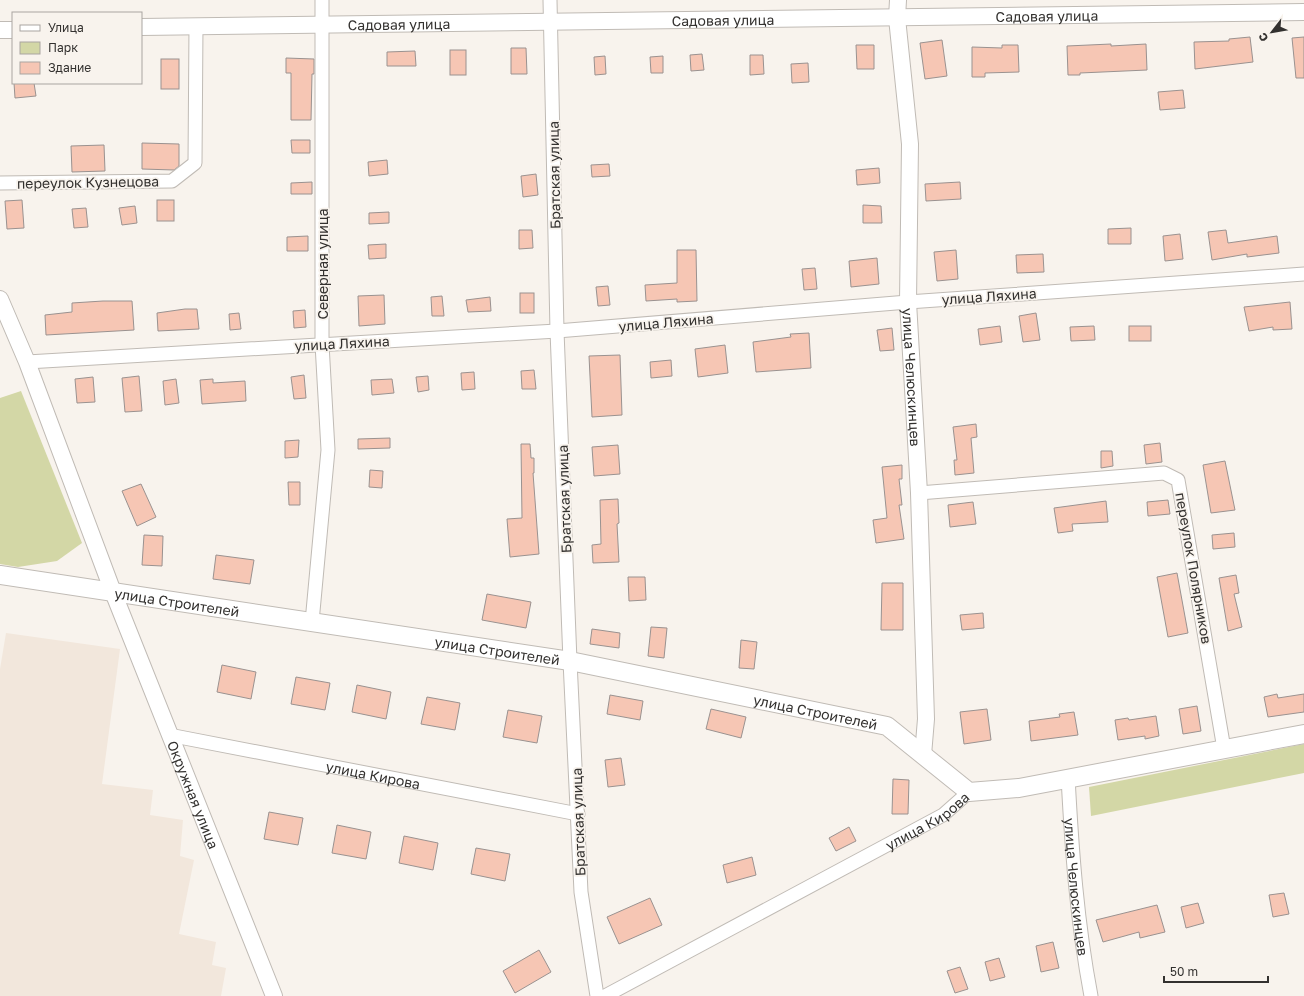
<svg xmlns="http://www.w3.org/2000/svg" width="1304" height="996" viewBox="0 0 1304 996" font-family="'Golos Text',sans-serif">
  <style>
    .built { fill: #f2e7dc }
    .green { fill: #d3d7a6 }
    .building { fill: #f6c6b4; stroke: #9a9290 }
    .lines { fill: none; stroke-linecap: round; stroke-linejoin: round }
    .minor-casing { stroke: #c0bbb5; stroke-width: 15 }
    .tertiary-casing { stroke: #c0bbb5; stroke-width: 18 }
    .secondary-casing { stroke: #c0bbb5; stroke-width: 20 }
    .minor { stroke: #fff; stroke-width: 13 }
    .tertiary { stroke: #fff; stroke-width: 16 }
    .secondary { stroke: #fff; stroke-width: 18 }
    .labels { text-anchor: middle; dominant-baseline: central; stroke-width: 3.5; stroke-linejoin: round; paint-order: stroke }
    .street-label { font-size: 14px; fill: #33312f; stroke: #f8f3ed }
  </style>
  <rect width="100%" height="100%" fill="#f8f3ed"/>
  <path class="built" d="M 6,633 L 120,649 L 102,784 L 153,790 L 150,815 L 183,820 L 180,856 L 194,860 L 179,934 L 216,942 L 212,965 L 226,968 L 221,996 L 0,996 L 0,669 Z"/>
  <g class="green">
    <path d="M 21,391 L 82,543 L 57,561 L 18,567 L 0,564 L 0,398 Z"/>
    <path d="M 1304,744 L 1304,773 L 1091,816 L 1089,787 Z"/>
  </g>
  <g class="building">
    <path d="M 1250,37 L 1253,62 L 1195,69 L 1194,42 L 1229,41 L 1229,39 Z"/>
    <path d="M 1304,37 L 1304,78 L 1296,78 L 1292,38 Z"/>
    <path d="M 942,40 L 947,76 L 925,79 L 920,43 Z"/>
    <path d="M 1111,44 L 1111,46 L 1146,44 L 1147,70 L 1080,73 L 1080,75 L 1068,75 L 1067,46 Z"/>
    <path d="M 856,45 L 874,45 L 874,69 L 857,69 Z"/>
    <path d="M 1002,45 L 1018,45 L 1019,72 L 985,73 L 985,77 L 972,77 L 972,47 L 1002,48 Z"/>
    <path d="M 511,48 L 526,48 L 527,74 L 511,74 Z"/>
    <rect x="450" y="50" width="16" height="25"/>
    <path d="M 415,51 L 416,66 L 387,66 L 387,52 Z"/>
    <path d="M 702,54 L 704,70 L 691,71 L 690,55 Z"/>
    <path d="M 750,55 L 763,55 L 764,74 L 750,75 Z"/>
    <path d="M 605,56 L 606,74 L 595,75 L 594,57 Z"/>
    <path d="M 663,56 L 663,73 L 651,73 L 650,57 Z"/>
    <path d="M 286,58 L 314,59 L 314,74 L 312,74 L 311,120 L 291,120 L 291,73 L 286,73 Z"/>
    <rect x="161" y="59" width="18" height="30"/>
    <path d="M 808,63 L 809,82 L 792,83 L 791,64 Z"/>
    <path d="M 14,83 L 34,83 L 36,96 L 15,98 Z"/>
    <path d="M 1183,90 L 1185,108 L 1160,110 L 1158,92 Z"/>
    <path d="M 291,140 L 310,140 L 310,153 L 292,153 Z"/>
    <path d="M 142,143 L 179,144 L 179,166 L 174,170 L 142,169 Z"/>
    <path d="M 104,145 L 105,171 L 72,172 L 71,146 Z"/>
    <path d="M 387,160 L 388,174 L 369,176 L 368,162 Z"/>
    <path d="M 609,164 L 610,176 L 592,177 L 591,165 Z"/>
    <path d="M 879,168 L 880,183 L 857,185 L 856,170 Z"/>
    <path d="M 536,174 L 538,195 L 523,197 L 521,176 Z"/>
    <path d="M 312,182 L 312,194 L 291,194 L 291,183 Z"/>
    <path d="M 960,182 L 961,199 L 926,201 L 925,184 Z"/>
    <path d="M 22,200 L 24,228 L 7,229 L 5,201 Z"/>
    <rect x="157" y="200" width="17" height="21"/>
    <path d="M 863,205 L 881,206 L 882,223 L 863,223 Z"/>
    <path d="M 135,206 L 137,223 L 122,225 L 119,208 Z"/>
    <path d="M 86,208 L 88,227 L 74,228 L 72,209 Z"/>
    <path d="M 389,212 L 389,223 L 369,224 L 369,213 Z"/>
    <path d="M 1131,228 L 1131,244 L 1108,244 L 1108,229 Z"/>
    <path d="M 519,230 L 532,230 L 533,248 L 519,249 Z"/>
    <path d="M 1226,230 L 1228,243 L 1277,236 L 1279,253 L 1247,257 L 1247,254 L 1212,260 L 1208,232 Z"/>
    <path d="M 1180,234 L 1183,259 L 1165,261 L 1163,236 Z"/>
    <path d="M 308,236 L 308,251 L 287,251 L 287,237 Z"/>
    <path d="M 386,244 L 386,258 L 369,259 L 368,245 Z"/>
    <path d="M 677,250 L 696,250 L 697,301 L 677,302 L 677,299 L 646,301 L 645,285 L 677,283 Z"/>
    <path d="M 956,250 L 958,279 L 937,281 L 934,252 Z"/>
    <path d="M 1043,254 L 1044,272 L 1017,273 L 1016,255 Z"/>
    <path d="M 877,258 L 879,284 L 851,287 L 849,261 Z"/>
    <path d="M 815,268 L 817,289 L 804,290 L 802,269 Z"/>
    <path d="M 608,286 L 610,305 L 598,306 L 596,287 Z"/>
    <rect x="520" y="293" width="14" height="20"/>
    <path d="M 384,295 L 385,324 L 359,326 L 358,296 Z"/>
    <path d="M 442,296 L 444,316 L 432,316 L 431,297 Z"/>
    <path d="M 490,297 L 491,311 L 468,312 L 466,300 Z"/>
    <path d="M 103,301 L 132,301 L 134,330 L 46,335 L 45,315 L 72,312 L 72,303 Z"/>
    <path d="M 1290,302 L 1292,329 L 1273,330 L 1273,327 L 1249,331 L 1244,307 Z"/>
    <path d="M 185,309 L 197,309 L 199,329 L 158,331 L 157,313 Z"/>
    <path d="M 305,310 L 306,327 L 294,328 L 293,311 Z"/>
    <path d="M 239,313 L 241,329 L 230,330 L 229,314 Z"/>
    <path d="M 1036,313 L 1040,340 L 1023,342 L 1019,316 Z"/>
    <path d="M 1000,326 L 1002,342 L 980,345 L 978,329 Z"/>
    <path d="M 1094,326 L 1095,340 L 1071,341 L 1070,327 Z"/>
    <rect x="1129" y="326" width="22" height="15"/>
    <path d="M 892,328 L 894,350 L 880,351 L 877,330 Z"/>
    <path d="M 809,333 L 811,368 L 756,372 L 753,342 L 791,337 L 790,334 Z"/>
    <path d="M 725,345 L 728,373 L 698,377 L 695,349 Z"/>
    <path d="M 620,355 L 622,415 L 592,417 L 589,356 Z"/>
    <path d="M 671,360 L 672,376 L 651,378 L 650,362 Z"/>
    <path d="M 534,370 L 536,389 L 522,389 L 521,371 Z"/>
    <path d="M 474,372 L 475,389 L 462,390 L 461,373 Z"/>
    <path d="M 304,375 L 306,398 L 294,399 L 291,377 Z"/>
    <path d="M 139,376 L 142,411 L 125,412 L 122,378 Z"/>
    <path d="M 428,376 L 429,390 L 418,392 L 416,377 Z"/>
    <path d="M 93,377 L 95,402 L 77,403 L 75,379 Z"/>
    <path d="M 176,379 L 179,403 L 165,405 L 163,381 Z"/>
    <path d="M 213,379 L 213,383 L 245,381 L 246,401 L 202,404 L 200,380 Z"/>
    <path d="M 392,379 L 394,393 L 372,395 L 371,380 Z"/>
    <path d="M 976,424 L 977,437 L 971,438 L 974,473 L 955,475 L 954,460 L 957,460 L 953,427 Z"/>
    <path d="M 390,438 L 390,448 L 358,449 L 358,439 Z"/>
    <path d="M 299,440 L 298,457 L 285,458 L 285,441 Z"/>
    <path d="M 1160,443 L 1162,462 L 1146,464 L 1144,445 Z"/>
    <path d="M 521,444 L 530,444 L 531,458 L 534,458 L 534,473 L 533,473 L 539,554 L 510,557 L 507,519 L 522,518 Z"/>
    <path d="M 618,445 L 620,474 L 594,476 L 592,447 Z"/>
    <path d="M 1101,451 L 1112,451 L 1113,466 L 1101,468 Z"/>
    <path d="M 1225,461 L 1235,510 L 1211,513 L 1203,465 Z"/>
    <path d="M 902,465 L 902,479 L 899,479 L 902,505 L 899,505 L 904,539 L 876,543 L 873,520 L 887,518 L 882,467 Z"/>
    <path d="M 370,470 L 383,471 L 382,488 L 369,487 Z"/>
    <path d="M 288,482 L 300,482 L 300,505 L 289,505 Z"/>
    <path d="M 141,484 L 156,517 L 137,526 L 122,491 Z"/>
    <path d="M 618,499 L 619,523 L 617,524 L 619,562 L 593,563 L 592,545 L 601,544 L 600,500 Z"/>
    <path d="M 1168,500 L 1170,514 L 1148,516 L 1147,502 Z"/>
    <path d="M 1106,501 L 1108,522 L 1072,524 L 1073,531 L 1058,533 L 1054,508 Z"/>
    <path d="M 973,502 L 976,524 L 950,527 L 948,505 Z"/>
    <path d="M 1234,533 L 1235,547 L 1213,549 L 1212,535 Z"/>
    <path d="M 144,535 L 163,536 L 162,566 L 142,565 Z"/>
    <path d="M 216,555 L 254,560 L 250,584 L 213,579 Z"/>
    <path d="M 1177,573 L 1188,633 L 1168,637 L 1157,577 Z"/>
    <path d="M 1236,575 L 1239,593 L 1234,594 L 1242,627 L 1228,631 L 1219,578 Z"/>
    <path d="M 628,577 L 645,577 L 646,600 L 629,601 Z"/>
    <path d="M 882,583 L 903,583 L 903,630 L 881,630 Z"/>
    <path d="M 487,594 L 531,602 L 526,628 L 482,620 Z"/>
    <path d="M 983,613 L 984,628 L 962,630 L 960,615 Z"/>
    <path d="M 651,627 L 667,628 L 664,658 L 648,656 Z"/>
    <path d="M 592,629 L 620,633 L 619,648 L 590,644 Z"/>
    <path d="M 741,640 L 757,642 L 754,669 L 739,668 Z"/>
    <path d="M 222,665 L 256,672 L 251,699 L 217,692 Z"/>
    <path d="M 296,677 L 330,683 L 325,710 L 291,704 Z"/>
    <path d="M 357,685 L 391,692 L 386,719 L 352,712 Z"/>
    <path d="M 1277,694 L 1278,698 L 1304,694 L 1304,712 L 1268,717 L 1264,697 Z"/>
    <path d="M 610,695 L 643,701 L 640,720 L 607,714 Z"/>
    <path d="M 427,697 L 460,703 L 455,730 L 421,724 Z"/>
    <path d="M 1197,706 L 1201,731 L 1183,734 L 1179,709 Z"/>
    <path d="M 711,709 L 746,717 L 741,738 L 706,729 Z"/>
    <path d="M 987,709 L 991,740 L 964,744 L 960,712 Z"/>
    <path d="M 508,710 L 542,716 L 537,743 L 503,737 Z"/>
    <path d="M 1074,712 L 1078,735 L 1031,741 L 1029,721 L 1060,717 L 1059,714 Z"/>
    <path d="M 1156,716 L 1159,736 L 1145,739 L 1145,736 L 1118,740 L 1115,720 L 1128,718 L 1129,720 Z"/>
    <path d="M 621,758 L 625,785 L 608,787 L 605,760 Z"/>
    <path d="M 893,779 L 909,780 L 908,814 L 892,814 Z"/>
    <path d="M 269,812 L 303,818 L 298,845 L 264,839 Z"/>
    <path d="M 337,825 L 371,832 L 366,859 L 332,853 Z"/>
    <path d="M 849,827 L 856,841 L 836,851 L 829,838 Z"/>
    <path d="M 404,836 L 438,843 L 433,870 L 399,863 Z"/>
    <path d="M 476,848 L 510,854 L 505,881 L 471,874 Z"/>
    <path d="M 752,857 L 756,875 L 727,883 L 723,865 Z"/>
    <path d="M 1284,893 L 1289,914 L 1273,917 L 1269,895 Z"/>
    <path d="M 650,898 L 662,925 L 619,944 L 607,917 Z"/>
    <path d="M 1198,903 L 1204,923 L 1186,928 L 1181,907 Z"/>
    <path d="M 1157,905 L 1165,932 L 1140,938 L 1139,932 L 1103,942 L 1096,920 Z"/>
    <path d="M 1053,942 L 1059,968 L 1041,972 L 1036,946 Z"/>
    <path d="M 539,950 L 551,972 L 515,993 L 503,971 Z"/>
    <path d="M 999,958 L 1005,977 L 990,981 L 985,962 Z"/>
    <path d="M 960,967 L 968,989 L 955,993 L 947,971 Z"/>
  </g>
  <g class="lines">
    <defs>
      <g id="minor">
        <path d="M 550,0 L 557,331 L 570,661 L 581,892 L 597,996"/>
        <path d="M 0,183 L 172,181 L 195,163 L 196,26"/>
        <path d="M 27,362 L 557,331 L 908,302 L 1304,274"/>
        <path d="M 919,493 L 1164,473 L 1178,480 L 1224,749"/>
        <path d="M 312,622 L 328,450 L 322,344 L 322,0"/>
        <path id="s1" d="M 169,735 L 578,814"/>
        <path id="s2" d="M 1068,777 C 1072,852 1077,922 1091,996"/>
        <path id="s3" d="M 605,996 L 943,815 L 969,792"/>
      </g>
      <g id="tertiary">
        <path id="s4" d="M 898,0 L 897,18 L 910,144 L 908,302 L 919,493 L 926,719 L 923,755"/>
        <path id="s5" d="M 141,27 L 1304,12"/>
        <path d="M 0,30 L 13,30"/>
        <path id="s6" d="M 0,299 L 27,362 L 113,592 L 274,996"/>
      </g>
      <g id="secondary">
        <path id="s7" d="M 0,575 L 570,661 L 887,726 L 969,792 L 1019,788 L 1304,734"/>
      </g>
    </defs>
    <use href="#minor" class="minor-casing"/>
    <use href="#tertiary" class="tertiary-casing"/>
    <use href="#secondary" class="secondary-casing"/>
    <use href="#minor" class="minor"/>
    <use href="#tertiary" class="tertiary"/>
    <use href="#secondary" class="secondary"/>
  </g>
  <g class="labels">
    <g class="street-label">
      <text stroke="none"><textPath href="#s5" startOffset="906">Садовая улица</textPath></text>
      <text stroke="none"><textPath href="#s5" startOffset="582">Садовая улица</textPath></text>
      <text stroke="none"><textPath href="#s5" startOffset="258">Садовая улица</textPath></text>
      <text transform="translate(554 175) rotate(-91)">Братская улица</text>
      <text transform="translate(88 182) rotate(-1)">переулок Кузнецова</text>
      <text transform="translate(322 264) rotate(-90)">Северная улица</text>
      <text transform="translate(989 296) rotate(-4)">улица Ляхина</text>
      <text transform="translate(666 322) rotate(-5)">улица Ляхина</text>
      <text transform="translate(342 343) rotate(-3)">улица Ляхина</text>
      <text stroke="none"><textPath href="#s4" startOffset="378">улица Челюскинцев</textPath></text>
      <text transform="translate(564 499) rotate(-92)">Братская улица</text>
      <text transform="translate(1194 568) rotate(80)">переулок Полярников</text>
      <text stroke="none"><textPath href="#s7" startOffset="179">улица Строителей</textPath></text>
      <text stroke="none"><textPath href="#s7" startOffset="503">улица Строителей</textPath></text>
      <text stroke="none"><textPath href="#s7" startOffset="827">улица Строителей</textPath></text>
      <text stroke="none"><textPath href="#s1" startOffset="208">улица Кирова</textPath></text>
      <text stroke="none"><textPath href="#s6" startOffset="532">Окружная улица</textPath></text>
      <text stroke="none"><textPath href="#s3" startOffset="367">улица Кирова</textPath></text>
      <text transform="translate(578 822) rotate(-92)">Братская улица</text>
      <text stroke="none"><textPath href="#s2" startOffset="110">улица Челюскинцев</textPath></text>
    </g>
  </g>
  <rect x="12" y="12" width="130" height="72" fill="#f8f3ed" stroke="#a9a5a1"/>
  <rect x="20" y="25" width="20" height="6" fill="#ffffff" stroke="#a9a5a1"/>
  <text x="48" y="32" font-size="12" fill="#33312f">Улица</text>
  <rect x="20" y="42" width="20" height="12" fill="#d3d7a6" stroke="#a9a5a1"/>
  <text x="48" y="52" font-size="12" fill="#33312f">Парк</text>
  <rect x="20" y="62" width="20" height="12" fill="#f6c6b4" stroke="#a9a5a1"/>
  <text x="48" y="72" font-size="12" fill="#33312f">Здание</text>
  <g transform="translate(1272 32) rotate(239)" stroke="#f8f3ed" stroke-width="3" paint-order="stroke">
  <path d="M0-3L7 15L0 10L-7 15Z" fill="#33312f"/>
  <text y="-6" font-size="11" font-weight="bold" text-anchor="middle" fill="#33312f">С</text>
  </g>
  <path d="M1164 976v6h104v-6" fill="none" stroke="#33312f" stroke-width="2"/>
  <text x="1170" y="976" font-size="12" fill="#33312f" stroke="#f8f3ed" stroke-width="3" paint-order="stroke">50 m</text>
</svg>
